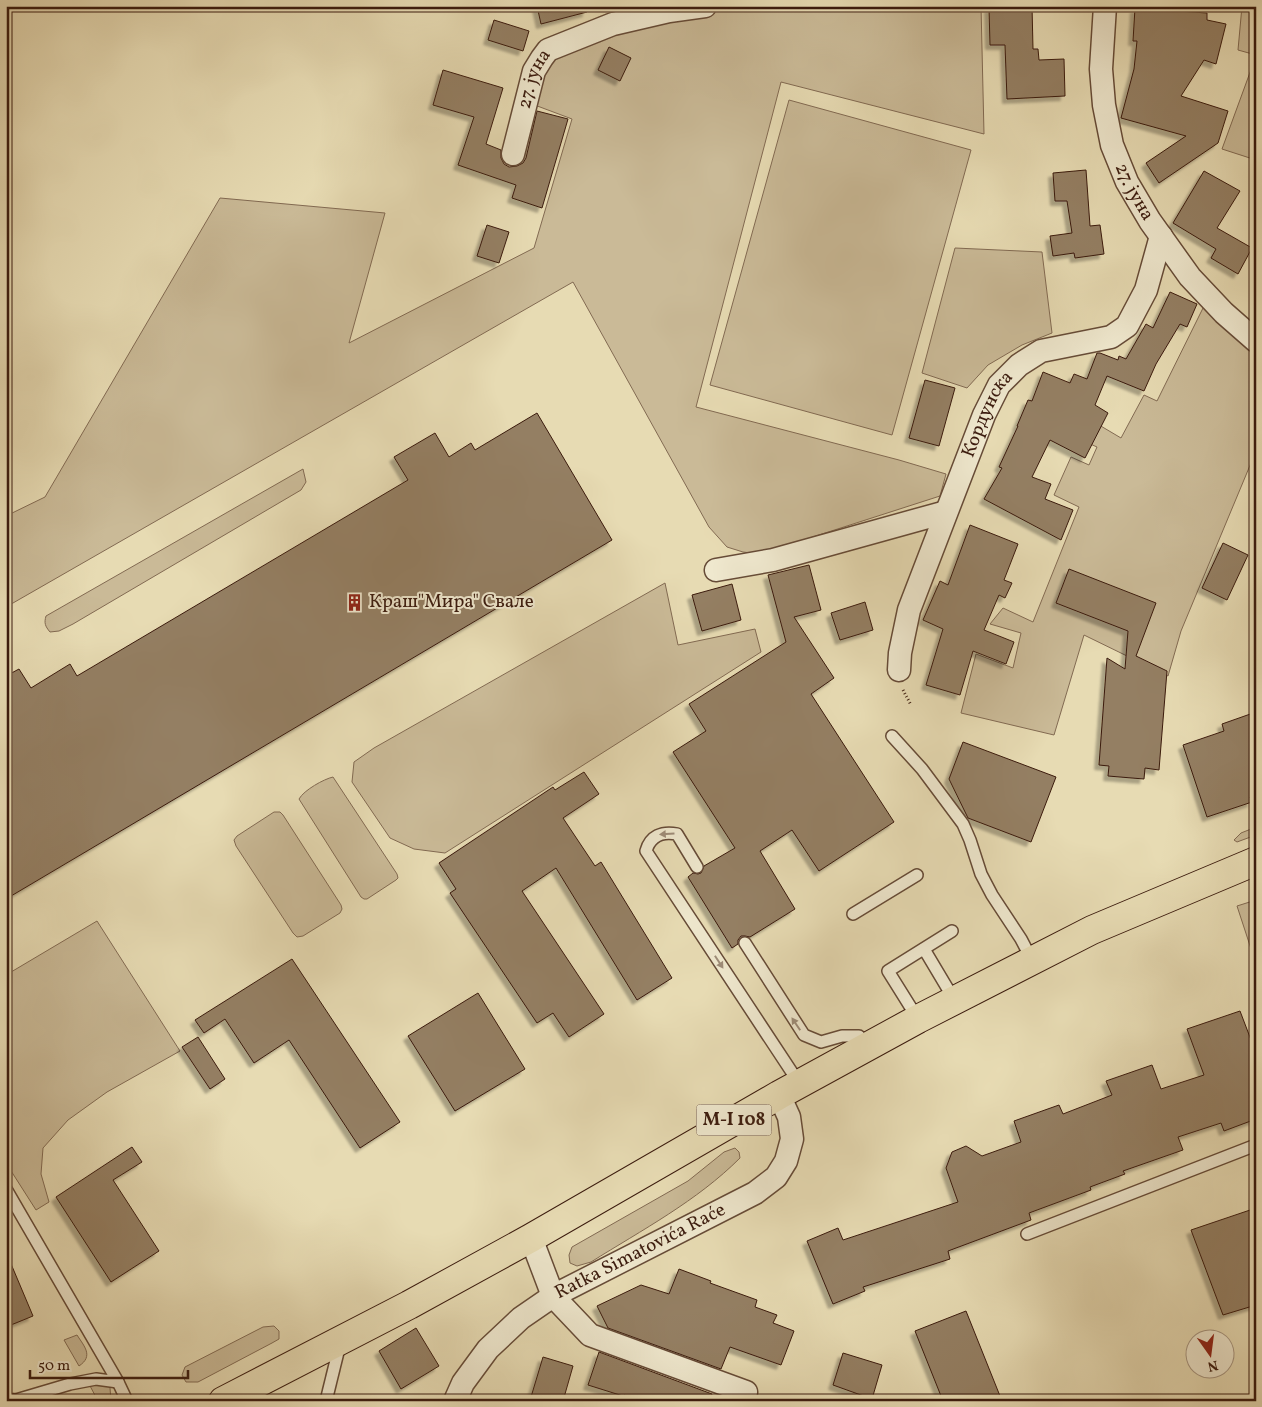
<svg xmlns="http://www.w3.org/2000/svg" width="1262" height="1407" viewBox="0 0 1262 1407" font-family="Vollkorn,serif">
  <style>
    .green { fill: #caba97; stroke: #826a52 }
    .building { fill: #947f64; stroke: #3b1b0e; filter: url(#shadow) }
    .lines { fill: none; stroke-linecap: round; stroke-linejoin: round }
    .service-casing { stroke: #664b37; stroke-width: 14 }
    .minor-casing { stroke: #664b37; stroke-width: 25 }
    .primary-casing { stroke: #3b1b0e; stroke-width: 30 }
    .path { stroke: #3b1b0e; stroke-width: 3; stroke-dasharray: 1 2.5; stroke-linecap: butt }
    .service { stroke: #efe8ce; stroke-width: 11 }
    .minor { stroke: #efe8ce; stroke-width: 22 }
    .primary { stroke: #e7dbb3; stroke-width: 28 }
    .oneway { fill: #9e8c78 }
    .labels { text-anchor: middle; dominant-baseline: central; stroke-width: 4; stroke-linejoin: round; paint-order: stroke }
    .shield { fill: #efe8ce; stroke: #715848; stroke-width: 1 }
    .shield-label { font-size: 18px; font-weight: bold; fill: #3b1b0e }
    .street-label { font-size: 19px; fill: #3b1b0e; stroke: #efe8ce }
    .poi-label { font-size: 19px; fill: #3b1b0e; stroke: #efe8ce; text-anchor: start }
  </style>
  <defs>
    <filter id="shadow"><feDropShadow dx="-4.5" dy="4.5" stdDeviation="1" flood-color="#0004"/></filter>
  </defs>
  <rect width="100%" height="100%" fill="#e7dbb3"/>
  <filter id="stains"><feTurbulence type="fractalNoise" baseFrequency=".004" numOctaves="4"/><feColorMatrix values="0 0 0 0 .2 0 0 0 0 .09 0 0 0 0 .02 0 0 0 .5 -.17"/></filter>
  <radialGradient id="worn" r=".72"><stop offset=".6" stop-color="#630" stop-opacity="0"/><stop offset="1" stop-color="#630" stop-opacity=".3"/></radialGradient>
  <g class="green">
    <path d="M 746,6 L 981,6 L 984,134 L 781,82 L 696,407 L 899,460 L 946,474 L 940,496 L 760,554 L 743,552 L 727,547 L 709,527 L 573,282 L 6,607 L 6,516 L 45,497 L 220,198 L 385,213 L 349,343 L 534,248 L 572,119 L 532,104 L 550,60 L 603,35 L 710,11 Z"/>
    <path d="M 1242,6 L 1256,6 L 1256,55 L 1238,50 Z"/>
    <path d="M 1256,56 L 1256,160 L 1222,149 Z"/>
    <path d="M 789,100 L 971,150 L 892,435 L 710,385 Z"/>
    <path d="M 955,248 L 1042,252 L 1052,333 L 1022,345 L 988,365 L 967,388 L 922,373 Z"/>
    <path d="M 1205,304 L 1230,332 L 1256,352 L 1256,451 L 1181,631 L 1168,676 L 1084,635 L 1054,735 L 961,713 L 976,654 L 1013,668 L 1021,633 L 990,624 L 1003,608 L 1033,622 L 1079,507 L 1054,495 L 1071,457 L 1089,465 L 1097,447 L 1079,439 L 1089,419 L 1121,438 L 1144,395 L 1157,401 Z"/>
    <path d="M 303,469 L 306,482 L 301,490 L 73,624 L 59,631 L 50,632 C 45,626 44,623 46,616 Z"/>
    <path d="M 665,583 L 678,645 L 755,629 L 761,652 L 445,853 L 414,849 L 390,838 L 352,782 L 354,762 L 374,748 Z"/>
    <path d="M 333,777 L 397,874 L 398,878 L 396,880 L 367,899 L 364,899 L 361,897 L 299,799 C 304,790 324,779 333,777 Z"/>
    <path d="M 274,812 L 280,812 L 283,815 L 341,905 L 342,909 L 340,913 L 303,936 L 297,937 L 293,933 L 236,846 L 234,840 L 237,836 Z"/>
    <path d="M 1256,827 L 1256,835 L 1237,842 L 1234,840 L 1241,833 Z"/>
    <path d="M 1256,900 L 1256,964 L 1237,906 Z"/>
    <path d="M 97,921 L 180,1051 L 107,1092 L 68,1120 L 43,1148 L 41,1174 L 49,1202 L 36,1210 L 6,1163 L 6,975 Z"/>
    <path d="M 735,1148 L 739,1152 L 740,1158 C 697,1201 642,1230 591,1262 L 577,1266 L 570,1263 L 569,1255 L 572,1247 L 688,1181 L 724,1152 Z"/>
    <path d="M 274,1326 L 279,1331 L 279,1339 L 272,1343 L 198,1382 L 186,1382 L 182,1375 L 185,1367 L 263,1327 Z"/>
    <path d="M 77,1335 C 84,1346 94,1356 79,1366 L 64,1340 Z"/>
    <path d="M 104,1379 L 110,1388 L 111,1401 L 98,1401 L 89,1384 Z"/>
  </g>
  <g class="building">
    <path d="M 537,6 L 586,6 L 587,12 L 541,24 Z"/>
    <path d="M 1032,6 L 1033,49 L 1038,49 L 1039,60 L 1064,59 L 1065,96 L 1007,99 L 1005,45 L 990,45 L 989,8 Z"/>
    <path d="M 1135,8 L 1207,13 L 1207,20 L 1226,24 L 1216,64 L 1204,60 L 1181,96 L 1228,111 L 1218,143 L 1159,183 L 1146,163 L 1186,136 L 1121,118 L 1134,69 L 1137,41 L 1133,41 Z"/>
    <path d="M 494,20 L 529,31 L 523,51 L 488,40 Z"/>
    <path d="M 609,47 L 631,58 L 620,81 L 598,70 Z"/>
    <path d="M 443,70 L 503,88 L 486,144 L 501,150 L 501,158 L 504,164 L 509,167 L 517,166 L 523,163 L 526,158 L 537,111 L 568,119 L 542,208 L 512,198 L 516,185 L 458,165 L 474,117 L 433,105 Z"/>
    <path d="M 1086,170 L 1090,226 L 1100,225 L 1104,254 L 1075,258 L 1074,253 L 1053,256 L 1050,236 L 1072,233 L 1067,201 L 1055,201 L 1053,173 Z"/>
    <path d="M 1204,171 L 1240,191 L 1217,228 L 1252,248 L 1238,274 L 1211,258 L 1216,249 L 1173,223 Z"/>
    <path d="M 487,225 L 509,232 L 499,263 L 477,256 Z"/>
    <path d="M 1170,292 L 1197,304 L 1187,327 L 1180,324 L 1156,364 L 1144,391 L 1107,376 L 1095,405 L 1108,413 L 1085,458 L 1050,440 L 1032,477 L 1051,484 L 1045,499 L 1073,510 L 1061,540 L 984,499 L 1002,468 L 999,467 L 1018,426 L 1017,426 L 1028,400 L 1032,401 L 1043,372 L 1070,383 L 1074,374 L 1087,379 L 1097,353 L 1100,353 L 1118,360 L 1119,356 L 1126,359 L 1146,324 L 1153,328 Z"/>
    <path d="M 925,380 L 955,388 L 939,446 L 909,438 Z"/>
    <path d="M 537,413 L 612,540 L 6,899 L 6,676 L 19,669 L 31,688 L 70,664 L 77,676 L 408,480 L 394,457 L 435,433 L 449,457 L 471,443 L 475,450 Z"/>
    <path d="M 970,525 L 1018,544 L 1004,580 L 1012,583 L 1005,598 L 999,595 L 984,630 L 1014,642 L 1006,664 L 973,651 L 960,695 L 926,685 L 943,629 L 923,620 L 940,581 L 948,585 Z"/>
    <path d="M 1223,543 L 1248,555 L 1227,600 L 1202,588 Z"/>
    <path d="M 809,565 L 821,610 L 794,617 L 834,678 L 811,694 L 894,822 L 819,871 L 792,830 L 760,851 L 795,909 L 750,937 L 745,936 L 741,936 L 738,940 L 738,944 L 732,948 L 688,877 L 693,873 L 698,874 L 701,873 L 704,866 L 735,848 L 673,752 L 706,731 L 689,704 L 786,642 L 768,575 Z"/>
    <path d="M 1069,569 L 1156,603 L 1136,656 L 1167,671 L 1159,770 L 1145,768 L 1144,779 L 1108,776 L 1109,766 L 1099,765 L 1107,658 L 1125,669 L 1128,631 L 1056,603 Z"/>
    <path d="M 732,584 L 741,620 L 702,631 L 692,595 Z"/>
    <path d="M 865,602 L 873,630 L 840,640 L 831,613 Z"/>
    <path d="M 1256,712 L 1256,795 L 1250,797 L 1252,802 L 1207,817 L 1183,745 L 1224,731 L 1222,724 Z"/>
    <path d="M 963,742 L 1056,777 L 1031,842 L 968,818 L 949,779 Z"/>
    <path d="M 584,772 L 599,794 L 563,818 L 595,866 L 601,862 L 672,978 L 637,1000 L 556,868 L 522,891 L 604,1014 L 569,1037 L 553,1013 L 537,1023 L 450,893 L 456,889 L 439,863 L 553,787 L 555,790 Z"/>
    <path d="M 292,959 L 400,1122 L 360,1148 L 289,1040 L 254,1063 L 225,1019 L 204,1033 L 195,1020 Z"/>
    <path d="M 478,993 L 525,1069 L 455,1111 L 408,1036 Z"/>
    <path d="M 1240,1011 L 1256,1053 L 1256,1119 L 1224,1131 L 1221,1123 L 1178,1137 L 1183,1150 L 1123,1171 L 1125,1174 L 1090,1187 L 1091,1190 L 1029,1213 L 1031,1220 L 948,1251 L 950,1259 L 863,1287 L 865,1291 L 833,1304 L 807,1241 L 838,1228 L 843,1240 L 958,1202 L 946,1168 L 952,1152 L 966,1146 L 982,1156 L 1021,1142 L 1014,1121 L 1059,1105 L 1063,1114 L 1112,1095 L 1106,1081 L 1152,1065 L 1161,1089 L 1204,1075 L 1187,1029 Z"/>
    <path d="M 198,1037 L 225,1079 L 210,1089 L 182,1047 Z"/>
    <path d="M 132,1147 L 142,1162 L 113,1180 L 159,1251 L 111,1282 L 56,1197 Z"/>
    <path d="M 1256,1208 L 1256,1305 L 1223,1315 L 1191,1230 Z"/>
    <path d="M 6,1252 L 33,1316 L 6,1327 Z"/>
    <path d="M 679,1269 L 711,1281 L 710,1283 L 757,1300 L 755,1307 L 777,1315 L 773,1323 L 794,1331 L 781,1365 L 730,1347 L 721,1369 L 608,1328 L 597,1306 L 641,1285 L 669,1294 Z"/>
    <path d="M 966,1311 L 1002,1401 L 943,1401 L 915,1331 Z"/>
    <path d="M 416,1328 L 439,1366 L 401,1389 L 379,1351 Z"/>
    <path d="M 599,1352 L 712,1394 L 709,1401 L 638,1401 L 624,1395 L 623,1396 L 588,1385 Z"/>
    <path d="M 843,1353 L 882,1365 L 872,1399 L 833,1385 Z"/>
    <path d="M 543,1357 L 573,1366 L 563,1401 L 544,1401 L 531,1397 Z"/>
  </g>
  <g class="lines">
    <defs>
      <g id="service">
        <path d="M 892,736 L 922,769 L 963,824 L 970,840 L 981,874 L 992,895 L 1021,939 L 1032,960"/>
        <path d="M 697,867 L 677,834 C 662,831 650,836 646,851 L 799,1083"/>
        <path d="M 853,914 L 917,875"/>
        <path d="M 745,943 L 804,1035 L 821,1042 L 842,1036 L 859,1036 L 868,1046"/>
        <path d="M 924,949 L 955,1001"/>
        <path d="M 918,1019 L 888,971 L 952,931"/>
        <path d="M 6,1189 L 118,1382 L 127,1401"/>
        <path d="M 1027,1234 L 1256,1145"/>
        <path d="M 6,1399 L 16,1400 L 70,1384 L 96,1379 L 118,1382"/>
        <path d="M 326,1401 L 340,1344"/>
      </g>
      <g id="minor">
        <path id="s1" d="M 1105,6 L 1101,69 L 1104,105 L 1112,145 L 1127,182 L 1150,221 L 1190,277 L 1224,313 L 1256,341"/>
        <path id="s2" d="M 513,154 L 534,71 L 542,58 L 548,50 L 613,24 L 669,11 L 705,6"/>
        <path d="M 716,570 L 773,560 L 946,512"/>
        <path id="s3" d="M 899,670 L 900,653 L 909,610 L 984,415 L 999,385 L 1019,365 L 1041,351 L 1111,337 L 1127,326 L 1146,290 L 1161,236"/>
        <path d="M 531,1238 L 553,1296 L 590,1335 L 746,1392"/>
        <path id="s4" d="M 455,1401 L 463,1383 L 488,1349 L 521,1318 L 553,1296 L 755,1193 L 776,1177 L 786,1161 L 792,1139 L 789,1117 L 779,1095"/>
      </g>
      <path id="primary" d="M 223,1401 L 409,1305 L 531,1238 L 779,1095 L 918,1019 L 1092,930 L 1256,861"/>
    </defs>
    <use href="#service" class="service-casing"/>
    <use href="#minor" class="minor-casing"/>
    <use href="#primary" class="primary-casing"/>
    <path class="path" d="M 903,690 L 911,705"/>
    <use href="#service" class="service"/>
    <use href="#minor" class="minor"/>
    <use href="#primary" class="primary"/>
  </g>
  <defs><path id="oneway-solid" d="M-6-.8H1V-3.2L6.5 0L1 3.2V.8H-6Z" transform="scale(1.25)"/></defs>
  <g class="oneway">
    <use href="#oneway-solid" transform="translate(667 834) rotate(176)"/>
    <use href="#oneway-solid" transform="translate(719 962) rotate(57)"/>
    <use href="#oneway-solid" transform="translate(796 1024) rotate(-124)"/>
  </g>
  <defs>
    <symbol id="building-bare" viewBox="-9 -9 18 18"><path d="M-4-6H4V6H1V3H-1V6H-4ZM-2.5-4.3h1.7v1.8h-1.7ZM.8-4.3h1.7v1.8H.8ZM-2.5-1h1.7V.8h-1.7ZM.8-1h1.7V.8H.8Z" fill="#8f2418" stroke="#efe8ce" stroke-width="2.5" paint-order="stroke"/></symbol>
  </defs>
  <g fill-rule="evenodd">
    <use href="#building-bare" x="342" y="590" width="25" height="25"/>
  </g>
  <g class="labels">
    <rect class="shield" x="696.5" y="1104.5" width="75" height="31" rx="4"/>
    <g class="shield-label">
      <text x="734" y="1120">M-I 108</text>
    </g>
    <g class="street-label">
      <text stroke="none"><textPath href="#s2" startOffset="78">27. јуна</textPath></text>
      <text stroke="none"><textPath href="#s1" startOffset="192">27. јуна</textPath></text>
      <text stroke="none"><textPath href="#s3" startOffset="272">Кордунска</textPath></text>
      <text stroke="none"><textPath href="#s4" startOffset="244">Ratka Simatovića Raće</textPath></text>
    </g>
    <g class="poi-label">
      <text x="369" y="602">Краш"Мира" Свале</text>
    </g>
  </g>
  <rect width="1262" height="1407" fill="none" stroke="#e7dbb3" stroke-width="25"/>
  <rect x="8" y="8" width="1247" height="1392" fill="none" stroke="#3b1b0e" stroke-width="2.5"/>
  <rect x="12" y="12" width="1237" height="1382" fill="none" stroke="#3b1b0e"/>
  <g transform="translate(1210 1354) rotate(166)"><circle r="24" fill="#efe8ce" stroke="#a79681"/>
  <path d="M0-4L9 19L0 12L-9 19Z" fill="#8f2418"/>
  <text y="-8" font-size="14" font-weight="bold" text-anchor="middle" fill="#3b1b0e">N</text>
  </g>
  <path d="M30 1370v8h158v-8" fill="none" stroke="#3b1b0e" stroke-width="2.5"/>
  <text x="38" y="1370" font-size="15" fill="#3b1b0e" stroke="#efe8ce" stroke-width="4" paint-order="stroke">50 m</text>
  <rect width="100%" height="100%" filter="url(#stains)"/>
  <rect width="100%" height="100%" fill="url(#worn)"/>
</svg>
